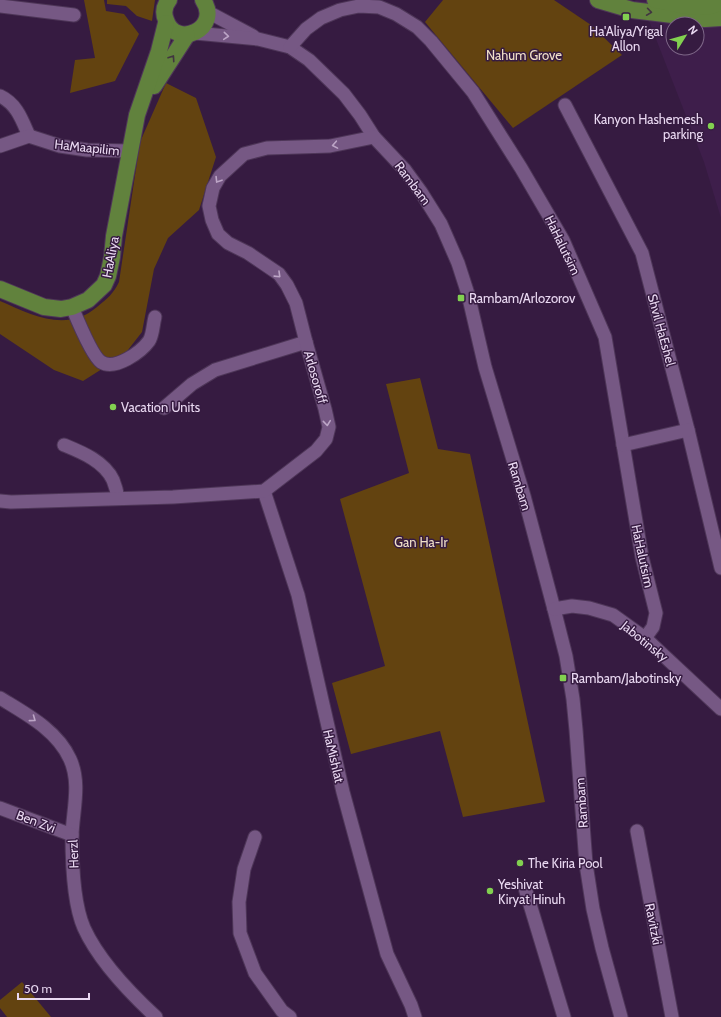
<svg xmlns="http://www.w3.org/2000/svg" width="721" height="1017" viewBox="0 0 721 1017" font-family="Cabin,sans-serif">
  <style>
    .built { fill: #3e1e4b; fill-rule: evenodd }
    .green { fill: #634310 }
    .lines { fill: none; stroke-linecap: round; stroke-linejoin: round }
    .minor-casing { stroke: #4e3658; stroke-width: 15 }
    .major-casing { stroke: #4e3658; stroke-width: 18 }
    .minor { stroke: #765884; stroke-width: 13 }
    .major { stroke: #61823d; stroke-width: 16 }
    .oneway { stroke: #413540 }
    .oneway2 { stroke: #bca5c6 }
    .poi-dot { fill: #82d050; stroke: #361b41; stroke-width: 1.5 }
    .labels { text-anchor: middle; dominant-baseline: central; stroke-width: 3; stroke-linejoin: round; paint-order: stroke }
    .poi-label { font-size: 13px; fill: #ead9f2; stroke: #361b41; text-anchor: start }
    .park-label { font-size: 13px; fill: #f1e0c8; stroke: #361b41 }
    .street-label { font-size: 13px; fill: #ead9f2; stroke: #361b41 }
  </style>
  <rect width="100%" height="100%" fill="#361b41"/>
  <path class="built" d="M 635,0 L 721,0 L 721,218 L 704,162 L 649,21 ZM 673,24 L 697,24 L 697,48 L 673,48 Z"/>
  <g class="green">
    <path d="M 84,0 L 104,0 L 106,11 L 124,14 L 139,34 L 115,81 L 70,93 L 75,60 L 95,58 Z"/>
    <path d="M 107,0 L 155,0 L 152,21 L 137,16 L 126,6 L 107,4 Z"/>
    <path d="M 443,0 L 554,0 L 591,25 L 622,55 L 513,128 L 425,22 Z"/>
    <path d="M 166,83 L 196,98 L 216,157 L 199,210 L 168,238 L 154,269 L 142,332 L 124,355 L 83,381 L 54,370 L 0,334 L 0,301 C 32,315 66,333 97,307 C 108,298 113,294 119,282 L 140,142 Z"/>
    <path d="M 420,378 L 438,449 L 470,454 L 545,802 L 463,817 L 440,731 L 351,754 L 332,683 L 385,666 L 340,499 L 409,473 L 386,384 Z"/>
    <path d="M 22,982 L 51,1017 L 7,1017 L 0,1008 L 0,1000 Z"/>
  </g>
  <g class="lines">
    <defs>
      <g id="minor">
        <path d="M 0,6 L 74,15"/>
        <path d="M 208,12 L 253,36"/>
        <path d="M 195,33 L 258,39 L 290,47 L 309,60 L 344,94 L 360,115 L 374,137 L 405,170 L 421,192 L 441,224 L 458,263 L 468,294 L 485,367 L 524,496 L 554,609 L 566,656 L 573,699 L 576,730 L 586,864 L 593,909 L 602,948 L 621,1017"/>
        <path d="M 290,47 L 306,29 L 321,18 L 340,10 L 359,6 L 379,7 L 396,14 L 417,27 L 431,41 L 473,92 L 521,168 L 563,240 L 605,337 L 642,557 L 656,613 L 653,627 L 645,638"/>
        <path d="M 0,96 C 17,104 22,120 29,136"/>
        <path d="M 565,105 L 642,253 L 688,430 L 721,568"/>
        <path d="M 0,146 L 29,136 L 60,146 L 87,150 L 130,151"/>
        <path d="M 72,307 C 77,319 92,356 101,362 C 115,371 141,352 149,341 C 153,335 153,324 155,317"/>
        <path d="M 164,408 L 192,384 L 215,370 L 306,342"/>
        <path d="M 64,445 C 81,452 104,461 113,480 C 115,485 117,492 118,498"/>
        <path d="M 623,445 L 688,430"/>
        <path d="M 264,491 L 298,595 L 343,792 L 387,954 L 411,1005 L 415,1017"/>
        <path d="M 0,501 L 11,502 L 173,497 L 264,491 L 316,451 L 326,439 L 329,427 L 325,409 L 306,342 L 296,303 L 287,285 L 279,274 L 248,253 L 228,243 L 218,234 L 212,220 L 209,206 L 213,188 L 220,176 L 244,154 L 267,148 L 330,146 L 374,137"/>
        <path d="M 554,609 L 572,606 L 589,608 L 613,615 L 645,638 L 721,709"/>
        <path d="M 0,698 C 26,714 57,730 70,759 C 81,783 73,810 72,835 C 72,862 73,903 84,928 C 99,961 130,993 156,1017"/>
        <path d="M 0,808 L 72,835"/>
        <path d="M 637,831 L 672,1017"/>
        <path d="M 255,837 L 244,869 L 239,902 L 240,933 L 255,973 L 282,1011 L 290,1017"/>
        <path d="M 525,888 L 564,1017"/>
      </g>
      <g id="major">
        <path d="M 169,0 C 164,6 163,13 166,20 C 176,50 222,28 203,0"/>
        <path d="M 598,0 L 632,10 L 705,19 L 721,18"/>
        <path d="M 655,0 C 676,3 702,13 721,2"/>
        <path d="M 154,86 L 187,35"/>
        <path d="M 0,289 L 44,307 L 61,309 L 72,307 L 88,300 L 104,285 L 108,276 L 112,257 L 114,236 L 137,115 L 159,51 L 166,23"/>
      </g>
    </defs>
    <use href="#minor" class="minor-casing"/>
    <use href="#major" class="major-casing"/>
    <use href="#minor" class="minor"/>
    <use href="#major" class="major"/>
  </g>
  <defs><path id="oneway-chevron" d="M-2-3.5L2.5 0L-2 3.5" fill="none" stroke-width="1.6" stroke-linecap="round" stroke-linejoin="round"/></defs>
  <g class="oneway">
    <use href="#oneway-chevron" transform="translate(649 12) rotate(8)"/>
    <use href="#oneway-chevron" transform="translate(172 58) rotate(-56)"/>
  </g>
  <g class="oneway2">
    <use href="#oneway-chevron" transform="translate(226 36) rotate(5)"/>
    <use href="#oneway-chevron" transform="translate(335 145) rotate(170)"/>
    <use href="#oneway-chevron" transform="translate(218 180) rotate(122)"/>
    <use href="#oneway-chevron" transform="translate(278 275) rotate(44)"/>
    <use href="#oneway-chevron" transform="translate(327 423) rotate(84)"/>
    <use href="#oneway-chevron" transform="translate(33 719) rotate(36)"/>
  </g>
  <g class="poi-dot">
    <rect x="622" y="13" width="8" height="8" rx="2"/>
    <circle cx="711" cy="126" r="4"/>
    <rect x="457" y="294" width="8" height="8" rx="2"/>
    <circle cx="113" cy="407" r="4"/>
    <rect x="559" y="674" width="8" height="8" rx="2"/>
    <circle cx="520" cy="863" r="4"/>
    <circle cx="490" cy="891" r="4"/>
  </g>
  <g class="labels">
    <g class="poi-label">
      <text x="626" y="31" text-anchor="middle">Ha'Aliya/Yigal<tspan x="626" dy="15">Allon</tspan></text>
      <text x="703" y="119" text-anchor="end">Kanyon Hashemesh<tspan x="703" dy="15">parking</tspan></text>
      <text x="469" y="298">Rambam/Arlozorov</text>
      <text x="121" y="407">Vacation Units</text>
      <text x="571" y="678">Rambam/Jabotinsky</text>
      <text x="528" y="863">The Kiria Pool</text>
      <text x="498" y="884">Yeshivat<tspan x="498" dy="15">Kiryat Hinuh</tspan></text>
    </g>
    <g class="park-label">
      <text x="524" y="55">Nahum Grove</text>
      <text x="421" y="542">Gan Ha-Ir</text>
    </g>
    <g class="street-label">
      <text transform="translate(87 147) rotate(6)">HaMaapilim</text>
      <text transform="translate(413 183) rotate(53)">Rambam</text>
      <text transform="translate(563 245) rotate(64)">HaHalutsim</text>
      <text transform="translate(110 257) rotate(-79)">HaAliya</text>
      <text transform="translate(662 330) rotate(75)">Shvil HaEshel</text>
      <text transform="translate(316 377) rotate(74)">Arlosoroff</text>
      <text transform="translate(520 486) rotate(73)">Rambam</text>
      <text transform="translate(643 556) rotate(78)">HaHalutsim</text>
      <text transform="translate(645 641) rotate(39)">Jabotinsky</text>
      <text transform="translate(334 756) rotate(77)">HaMishlat</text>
      <text transform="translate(581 803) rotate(-94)">Rambam</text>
      <text transform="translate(36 821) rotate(21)">Ben Zvi</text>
      <text transform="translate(73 854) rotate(-92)">Herzl</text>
      <text transform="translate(654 924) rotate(79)">Ravitzki</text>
    </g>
  </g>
  <g transform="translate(685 36) rotate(53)"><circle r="19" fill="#361b41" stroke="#7e6788"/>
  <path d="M0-3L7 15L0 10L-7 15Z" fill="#82d050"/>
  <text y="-6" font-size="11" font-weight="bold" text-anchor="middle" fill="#ead9f2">N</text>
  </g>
  <path d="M18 993v6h71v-6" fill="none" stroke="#ead9f2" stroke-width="2"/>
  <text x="24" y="993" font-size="12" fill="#ead9f2" stroke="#361b41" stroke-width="3" paint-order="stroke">50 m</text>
</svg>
